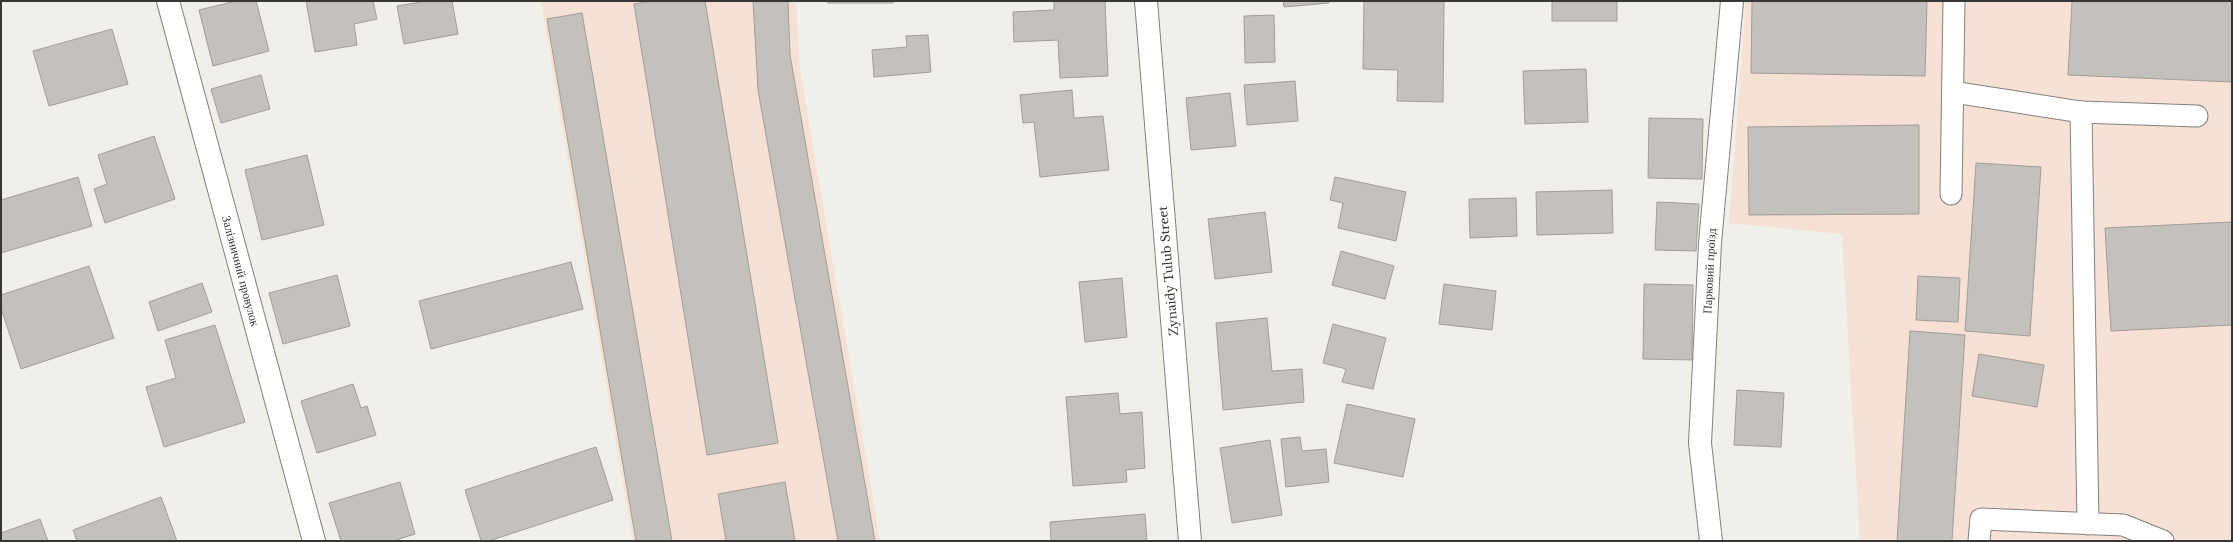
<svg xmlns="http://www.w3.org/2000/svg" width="2233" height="542" viewBox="0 0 2233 542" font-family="'Libre Baskerville',serif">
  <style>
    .industrial { fill: #f7e0d4 }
    .building { fill: #c4c0bc; stroke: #a19d99 }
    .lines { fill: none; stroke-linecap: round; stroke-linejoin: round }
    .service-casing { stroke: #81807c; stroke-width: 23 }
    .minor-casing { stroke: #81807c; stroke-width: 24 }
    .service { stroke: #fff; stroke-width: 21 }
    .minor { stroke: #fff; stroke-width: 22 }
    .labels { text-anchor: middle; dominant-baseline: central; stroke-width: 3; stroke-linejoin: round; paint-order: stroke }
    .street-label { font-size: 12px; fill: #363634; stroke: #fff }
  </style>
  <rect width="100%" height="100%" fill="#f0efea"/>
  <g class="industrial">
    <path d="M 541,1 L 796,1 L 800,70 L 880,541 L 633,541 Z"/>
    <path d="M 1746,1 L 2232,1 L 2232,541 L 1860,541 L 1842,234 L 1729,223 Z"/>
  </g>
  <g class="building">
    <path d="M 236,1 L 256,1 L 269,51 L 213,66 L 199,10 Z"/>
    <path d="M 306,1 L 373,1 L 377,19 L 354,24 L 357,45 L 315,52 Z"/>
    <path d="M 427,1 L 452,1 L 458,34 L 404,44 L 397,6 Z"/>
    <path d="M 652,1 L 705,1 L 778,443 L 707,455 L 634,4 Z"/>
    <path d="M 753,1 L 788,1 L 790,55 L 875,541 L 838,541 L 758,90 Z"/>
    <rect x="828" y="1" width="65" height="2"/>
    <path d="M 1054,1 L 1105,1 L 1108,76 L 1060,78 L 1058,40 L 1014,42 L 1013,12 L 1054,10 Z"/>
    <path d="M 1283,1 L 1329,1 L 1329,3 L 1284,7 Z"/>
    <path d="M 1364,1 L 1444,1 L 1443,102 L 1397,101 L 1398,70 L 1363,69 Z"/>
    <rect x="1552" y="1" width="65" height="20"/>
    <path d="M 1752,1 L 1927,1 L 1925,76 L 1751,73 Z"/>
    <path d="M 2072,1 L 2232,1 L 2232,82 L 2068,75 Z"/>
    <path d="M 582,13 L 672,541 L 636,541 L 547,19 Z"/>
    <path d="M 1274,15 L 1275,62 L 1245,63 L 1244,16 Z"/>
    <path d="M 112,29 L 128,84 L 49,106 L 33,51 Z"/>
    <path d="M 928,35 L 931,72 L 874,77 L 872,50 L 907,47 L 906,36 Z"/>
    <path d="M 1586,69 L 1588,122 L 1525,124 L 1523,71 Z"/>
    <path d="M 261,75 L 270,109 L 221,123 L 211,89 Z"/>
    <path d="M 1295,81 L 1298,121 L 1247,125 L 1244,85 Z"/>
    <path d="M 1072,90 L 1074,118 L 1103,116 L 1109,170 L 1040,177 L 1034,122 L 1023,123 L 1020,95 Z"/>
    <path d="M 1230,93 L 1236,146 L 1191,150 L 1186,98 Z"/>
    <path d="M 1649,118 L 1703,119 L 1702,179 L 1648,178 Z"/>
    <path d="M 1919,125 L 1919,214 L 1749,215 L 1748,127 Z"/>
    <path d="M 154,136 L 175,199 L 105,223 L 94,189 L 107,184 L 98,155 Z"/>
    <path d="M 307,155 L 324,225 L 262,240 L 245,170 Z"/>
    <path d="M 1976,163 L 2041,167 L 2030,336 L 1965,331 Z"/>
    <path d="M 78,177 L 92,226 L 1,253 L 1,200 Z"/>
    <path d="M 1335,177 L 1406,192 L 1396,241 L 1338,228 L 1343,203 L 1330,200 Z"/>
    <path d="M 1612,190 L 1613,233 L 1537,235 L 1536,192 Z"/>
    <path d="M 1516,198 L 1517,236 L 1470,238 L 1469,199 Z"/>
    <path d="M 1657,202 L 1699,204 L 1696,251 L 1655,250 Z"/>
    <path d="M 1265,212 L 1272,272 L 1215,279 L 1208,219 Z"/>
    <path d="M 2232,222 L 2232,325 L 2111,331 L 2105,228 Z"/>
    <path d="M 1341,251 L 1394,266 L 1385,299 L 1332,285 Z"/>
    <path d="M 571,262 L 583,309 L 431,349 L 419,301 Z"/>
    <path d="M 89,266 L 114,338 L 21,369 L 1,308 L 1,295 Z"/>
    <path d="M 337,275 L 350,326 L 283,344 L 269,293 Z"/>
    <path d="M 1918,276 L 1960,278 L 1958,322 L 1916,320 Z"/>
    <path d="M 1122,278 L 1127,337 L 1085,342 L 1079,282 Z"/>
    <path d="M 202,283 L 212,312 L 158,331 L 149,302 Z"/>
    <path d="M 1444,284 L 1496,291 L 1492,330 L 1439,324 Z"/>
    <path d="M 1644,284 L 1693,285 L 1692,360 L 1643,359 Z"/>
    <path d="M 1267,318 L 1272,371 L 1302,369 L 1304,402 L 1223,410 L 1216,323 Z"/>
    <path d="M 1333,324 L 1386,338 L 1373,389 L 1342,382 L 1346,369 L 1323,363 Z"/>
    <path d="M 215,325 L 245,422 L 164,447 L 146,387 L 176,378 L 165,340 Z"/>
    <path d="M 1910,331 L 1965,335 L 1952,541 L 1897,541 Z"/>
    <path d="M 1979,354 L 2044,365 L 2037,407 L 1972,396 Z"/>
    <path d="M 353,384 L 361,408 L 367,406 L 376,435 L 317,453 L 301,401 Z"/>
    <path d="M 1737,390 L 1784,393 L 1781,447 L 1734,445 Z"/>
    <path d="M 1118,393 L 1120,414 L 1142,412 L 1145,468 L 1126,470 L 1127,482 L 1073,486 L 1066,397 Z"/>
    <path d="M 1347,404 L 1415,419 L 1403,477 L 1334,463 Z"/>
    <path d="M 1300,437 L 1302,451 L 1326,449 L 1329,482 L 1286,487 L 1281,439 Z"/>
    <path d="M 1270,440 L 1282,515 L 1232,523 L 1220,448 Z"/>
    <path d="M 596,447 L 613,500 L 489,541 L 481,541 L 465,490 Z"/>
    <path d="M 400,482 L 415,534 L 393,541 L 341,541 L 329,503 Z"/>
    <path d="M 785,482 L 795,541 L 726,541 L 718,494 Z"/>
    <path d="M 161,497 L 177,541 L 77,541 L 73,530 Z"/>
    <path d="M 1145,514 L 1147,541 L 1051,541 L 1050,522 Z"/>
    <path d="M 40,519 L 48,541 L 1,541 L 1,533 Z"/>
  </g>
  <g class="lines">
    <defs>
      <g id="service">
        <path d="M 1953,92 L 2081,112"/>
        <path d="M 1951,194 L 1954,1"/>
        <path d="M 2088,524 L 2081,112 L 2197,116"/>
        <path d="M 1979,541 L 1981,519 L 2123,525 L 2163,541"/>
      </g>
      <g id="minor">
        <path d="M 168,1 L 314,541"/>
        <path d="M 1146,1 L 1190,541"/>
        <path d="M 1711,541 L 1700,443 L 1710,243 L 1732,1"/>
      </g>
    </defs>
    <use href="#service" class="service-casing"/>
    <use href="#minor" class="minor-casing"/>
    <use href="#service" class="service"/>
    <use href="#minor" class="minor"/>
  </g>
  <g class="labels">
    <g class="street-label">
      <text transform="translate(241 271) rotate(75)">Залізничний провулок</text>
      <text transform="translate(1168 271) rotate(-95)">Zynaidy Tulub Street</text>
      <text transform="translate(1709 271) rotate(-87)">Парковий проїзд</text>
    </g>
  </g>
  <rect width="2233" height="542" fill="none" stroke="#363634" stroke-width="4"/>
</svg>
